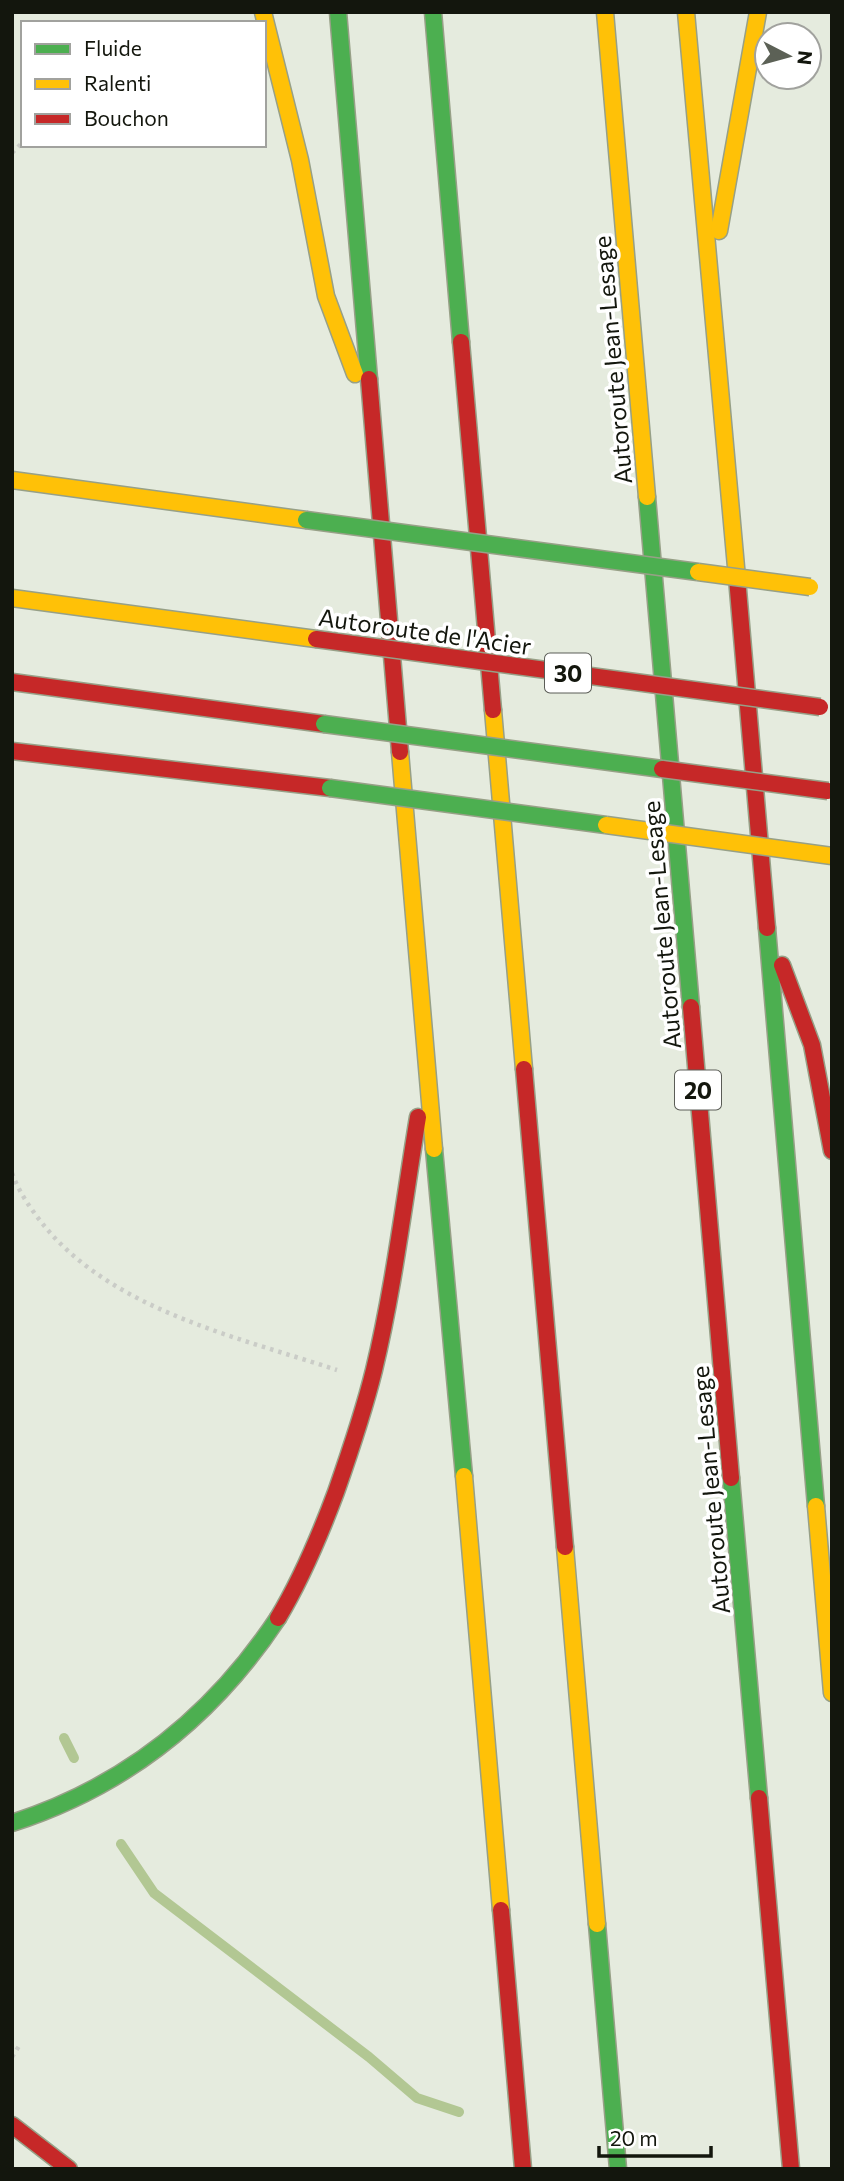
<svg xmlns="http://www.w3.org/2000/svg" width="844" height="2181" viewBox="0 0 844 2181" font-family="Commissioner,sans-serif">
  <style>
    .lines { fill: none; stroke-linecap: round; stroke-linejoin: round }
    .stream { stroke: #b2c793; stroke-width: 10 }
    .fast-casing { stroke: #97a087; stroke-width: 19 }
    .slow-casing { stroke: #97a087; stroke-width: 19 }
    .jam-casing { stroke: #97a087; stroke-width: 19 }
    .path { stroke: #caccc7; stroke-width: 4.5; stroke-dasharray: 3.5 5; stroke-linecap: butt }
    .fast { stroke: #4caf50; stroke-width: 16 }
    .slow { stroke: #ffc107; stroke-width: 16 }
    .jam { stroke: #c62828; stroke-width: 16 }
    .fast-bridge-casing { stroke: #97a087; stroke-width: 19; stroke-linecap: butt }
    .slow-bridge-casing { stroke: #97a087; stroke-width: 19; stroke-linecap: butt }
    .jam-bridge-casing { stroke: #97a087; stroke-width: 19; stroke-linecap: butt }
    .fast-bridge { stroke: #4caf50; stroke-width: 16 }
    .slow-bridge { stroke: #ffc107; stroke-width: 16 }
    .jam-bridge { stroke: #c62828; stroke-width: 16 }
    .labels { text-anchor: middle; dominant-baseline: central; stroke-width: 7; stroke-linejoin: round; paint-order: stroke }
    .shield { fill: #fff; stroke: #5a5c56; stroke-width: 2 }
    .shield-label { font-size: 23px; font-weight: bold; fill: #13160d }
    .street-label { font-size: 24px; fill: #13160d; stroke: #fff }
  </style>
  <rect width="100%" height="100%" fill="#e5ebde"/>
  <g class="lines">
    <g class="stream">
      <path d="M 64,1738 L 74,1758"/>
      <path d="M 121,1844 L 154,1893 L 369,2057 L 417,2098 L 459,2112"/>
    </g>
    <defs>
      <g id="fast">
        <path d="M 338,12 L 369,379"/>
        <path d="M 433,12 L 461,342"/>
        <path d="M 647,497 L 691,1007"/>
        <path d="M 767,928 L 816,1506"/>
        <path d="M 434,1149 L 464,1476"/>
        <path d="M 731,1478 L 759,1798"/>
        <path d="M 12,1823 C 124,1787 213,1716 278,1618"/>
        <path d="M 597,1924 L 618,2169"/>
      </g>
      <g id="slow">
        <path d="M 263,12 L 300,160 L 326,296 L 355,374"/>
        <path d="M 605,12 L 647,497"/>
        <path d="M 686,12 L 737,578"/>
        <path d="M 719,231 L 758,12"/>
        <path d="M 12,480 L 306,520"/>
        <path d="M 12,598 L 316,639"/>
        <path d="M 493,710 L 524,1069"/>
        <path d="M 400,752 L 434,1149"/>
        <path d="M 464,1476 L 501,1910"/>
        <path d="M 816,1506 L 832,1693"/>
        <path d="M 565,1547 L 597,1924"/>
      </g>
      <g id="jam">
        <path d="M 461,342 L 493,710"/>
        <path d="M 369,379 L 400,752"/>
        <path d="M 737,578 L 767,928"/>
        <path d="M 12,682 L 324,724"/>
        <path d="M 12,751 L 330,788"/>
        <path d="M 782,965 L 812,1045 L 832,1151"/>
        <path d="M 691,1007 L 731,1478"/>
        <path d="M 524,1069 L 565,1547"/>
        <path d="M 278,1618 C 302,1578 320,1535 336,1492 C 350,1452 364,1411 374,1370 C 394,1287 404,1201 418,1117"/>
        <path d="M 759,1798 L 791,2169"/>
        <path d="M 501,1910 L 523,2169"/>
        <path d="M 12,2125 L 69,2169"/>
      </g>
    </defs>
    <use href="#fast" class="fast-casing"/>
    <use href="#slow" class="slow-casing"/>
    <use href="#jam" class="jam-casing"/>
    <g class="path">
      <path d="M 12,153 L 23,142"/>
      <path d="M 12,1173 C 19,1193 33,1212 46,1228 C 116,1311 237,1337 337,1370"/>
      <path d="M 12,2057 L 21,2043"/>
    </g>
    <use href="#fast" class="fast"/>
    <use href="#slow" class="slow"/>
    <use href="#jam" class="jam"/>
    <defs>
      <g id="fast-bridge">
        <path d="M 306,520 L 698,572"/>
        <path d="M 324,724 L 662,769"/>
        <path d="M 330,788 L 606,825"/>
      </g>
      <g id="slow-bridge">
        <path d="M 698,572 L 810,587"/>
        <path d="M 606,825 L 832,856"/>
      </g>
      <g id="jam-bridge">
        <path d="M 316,639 L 820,707"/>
        <path d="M 662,769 L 828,791"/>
      </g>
    </defs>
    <use href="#fast-bridge" class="fast-bridge-casing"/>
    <use href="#slow-bridge" class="slow-bridge-casing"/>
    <use href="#jam-bridge" class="jam-bridge-casing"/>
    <use href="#fast-bridge" class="fast-bridge"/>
    <use href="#slow-bridge" class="slow-bridge"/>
    <use href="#jam-bridge" class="jam-bridge"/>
  </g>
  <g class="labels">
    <g class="shield">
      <rect x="545" y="653.5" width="46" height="39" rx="5"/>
      <rect x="675" y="1070.5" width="46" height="39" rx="5"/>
    </g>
    <g class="shield-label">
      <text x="568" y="673">30</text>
      <text x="698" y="1090">20</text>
    </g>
    <g class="street-label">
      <text transform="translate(612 360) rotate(-95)">Autoroute Jean-Lesage</text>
      <text transform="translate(425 631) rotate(8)">Autoroute de l'Acier</text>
      <text transform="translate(661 925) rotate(-95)">Autoroute Jean-Lesage</text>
      <text transform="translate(710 1490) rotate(-95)">Autoroute Jean-Lesage</text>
    </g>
  </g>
  <rect width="844" height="2181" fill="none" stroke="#13160d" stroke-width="28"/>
  <rect x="21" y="21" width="245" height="126" fill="#ffffff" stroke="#a1a29e" stroke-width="2"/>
  <rect x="35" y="44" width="35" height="10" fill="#4caf50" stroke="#a1a29e" stroke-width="2"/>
  <text x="84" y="56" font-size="21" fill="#13160d">Fluide</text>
  <rect x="35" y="79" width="35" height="10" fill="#ffc107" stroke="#a1a29e" stroke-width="2"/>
  <text x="84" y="91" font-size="21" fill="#13160d">Ralenti</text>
  <rect x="35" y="114" width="35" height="10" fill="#c62828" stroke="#a1a29e" stroke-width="2"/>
  <text x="84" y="126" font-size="21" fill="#13160d">Bouchon</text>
  <g transform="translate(788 56) rotate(96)"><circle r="33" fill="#ffffff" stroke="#a1a29e" stroke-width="2"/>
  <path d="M0-5L12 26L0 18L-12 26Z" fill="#5c6156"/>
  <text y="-10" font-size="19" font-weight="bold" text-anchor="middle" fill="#13160d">N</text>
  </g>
  <path d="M599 2146v10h112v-10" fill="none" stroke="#13160d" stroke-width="3.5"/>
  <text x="610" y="2146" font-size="21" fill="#13160d" stroke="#ffffff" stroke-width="5" paint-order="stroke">20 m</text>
</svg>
